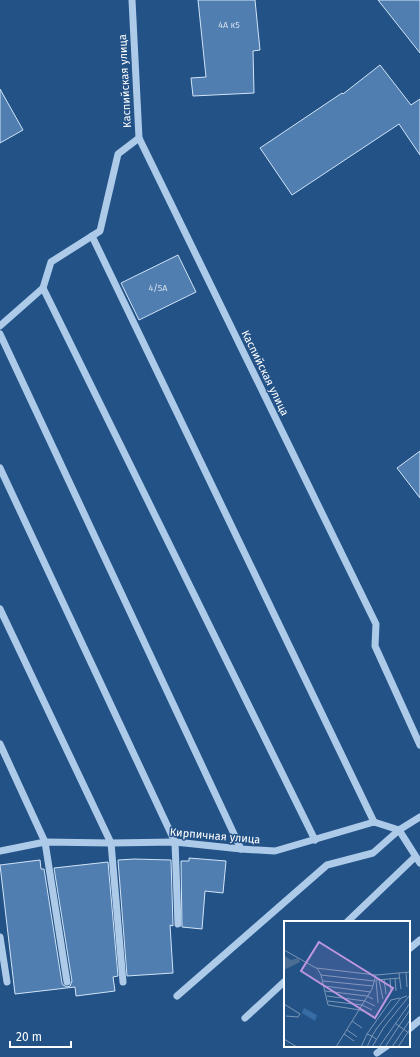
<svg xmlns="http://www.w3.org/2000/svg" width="420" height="1057" viewBox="0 0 420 1057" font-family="'Fira Sans',sans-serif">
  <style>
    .building { fill: #507eb1; stroke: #d1e4f7 }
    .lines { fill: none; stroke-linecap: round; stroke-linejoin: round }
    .minor { stroke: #adcbe9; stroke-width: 7 }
    .labels { text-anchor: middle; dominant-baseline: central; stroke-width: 3; stroke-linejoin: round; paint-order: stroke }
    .number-label { font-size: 9px; fill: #d3dfec }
    .street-label { font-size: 11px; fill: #fff; stroke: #235287 }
    .inset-road { fill: none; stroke: #7b97b7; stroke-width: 1 }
    .view { fill: #bd96df; fill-opacity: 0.15; stroke: #bd96df; stroke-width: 2 }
    .inset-edge { fill: none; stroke: #fff; stroke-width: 2 }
  </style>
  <rect width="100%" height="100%" fill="#235287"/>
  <g class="building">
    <path d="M 198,0 L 255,0 L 260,50 L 253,51 L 254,93 L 193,96 L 191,78 L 206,77 Z"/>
    <path d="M 378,0 L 420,0 L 420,53 Z"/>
    <path d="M 380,65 L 411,105 L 420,99 L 420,155 L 399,124 L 292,195 L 260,148 L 342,93 L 343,94 Z"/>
    <path d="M 0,89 L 23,130 L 0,143 Z"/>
    <path d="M 178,255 L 196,292 L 139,320 L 121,283 Z"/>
    <path d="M 420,451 L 420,498 L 397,468 Z"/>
    <path d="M 189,858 L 226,861 L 223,893 L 205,891 L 202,929 L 182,927 L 181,861 L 189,861 Z"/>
    <path d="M 134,859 L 171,860 L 173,926 L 170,925 L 173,973 L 127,976 L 118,860 Z"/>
    <path d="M 40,860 L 41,869 L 44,869 L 62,983 L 63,985 L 67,987 L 70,986 L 72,981 L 54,868 L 108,862 L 118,976 L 113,977 L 115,991 L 76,996 L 75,987 L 15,994 L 0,865 Z"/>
  </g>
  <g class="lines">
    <g class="minor">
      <path d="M 132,0 L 139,138 L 376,624 L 375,646 L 420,745"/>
      <path d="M 92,236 L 374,822"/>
      <path d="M 43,288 L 315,840"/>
      <path d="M 0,326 L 43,288 L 51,262 L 100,231 L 118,154 L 139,138"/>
      <path d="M 0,334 L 241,849"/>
      <path d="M 0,468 L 175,842 L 178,924"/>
      <path d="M 0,609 L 111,843 L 123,982"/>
      <path d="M 0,744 L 45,842 L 67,982"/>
      <path d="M 0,851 L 45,842 L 111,843 L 175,842 L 241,849 L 275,851 L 374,822 L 399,830 L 420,817"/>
      <path d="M 347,922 L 415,857"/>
      <path d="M 0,937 L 7,982"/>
      <path d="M 409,949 L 420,940"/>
      <path d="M 177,996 L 327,865 L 373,853 L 399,830 L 420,863"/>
      <path d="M 245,1018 L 285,981"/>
      <path d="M 409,1029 L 420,1020"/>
      <path d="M 377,1053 L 387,1046"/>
    </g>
  </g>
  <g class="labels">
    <g class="number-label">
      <text x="229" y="25">4А к5</text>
      <text x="158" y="288">4/5А</text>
    </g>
    <g class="street-label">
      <text transform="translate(125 81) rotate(-93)">Каспийская улица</text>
      <text transform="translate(265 373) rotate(64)">Каспийская улица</text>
      <text transform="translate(215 836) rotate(5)">Кирпичная улица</text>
    </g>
  </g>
  <g transform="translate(284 921)">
    <rect width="126" height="126" fill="#235287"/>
    <path d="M 20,87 L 33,94 L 31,100 L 18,92 Z" fill="#376ca4"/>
    <path d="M 1,35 L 7,39 L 14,37 L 16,41 L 0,49 Z" fill="#4d6e94"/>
    <path class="inset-road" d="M 0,29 L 32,47 L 92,54 L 126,51M 33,47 L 37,54 L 44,84 L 76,89 L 86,93M 122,51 L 123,66M 115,52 L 117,68M 37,54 L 90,60M 111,57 L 112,70M 100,58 L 102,73M 106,58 L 107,70M 95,59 L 99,78M 39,60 L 89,65M 40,65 L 87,71M 41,70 L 83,75 L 89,78M 43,75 L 81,80 L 91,85M 44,80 L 78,84 L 88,89M 94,82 L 92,59 L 116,57M 0,83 L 16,93 L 14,96 L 2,95M 126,89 L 115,105 L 126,113M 68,100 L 78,107M 63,109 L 73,116M 60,113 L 70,120M 83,113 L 107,79 L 116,77M 0,118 L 13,126M 92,118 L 88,115 L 93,107 L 117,77 L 123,75M 52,126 L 88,68 L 92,54M 77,126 L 83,113 L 88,115 L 83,126M 88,126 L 100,106 L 126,74M 95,126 L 126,82M 101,126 L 115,105 L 111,102M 108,126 L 126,99M 114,126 L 126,108"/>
    <path class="view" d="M 35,21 L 109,67 L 91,97 L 17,50 Z"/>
    <rect width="126" height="126" class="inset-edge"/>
  </g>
  <path d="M10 1041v6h61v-6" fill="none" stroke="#ffffff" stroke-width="2"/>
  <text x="16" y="1041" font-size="12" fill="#ffffff" stroke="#235287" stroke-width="3" paint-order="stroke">20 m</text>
</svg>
